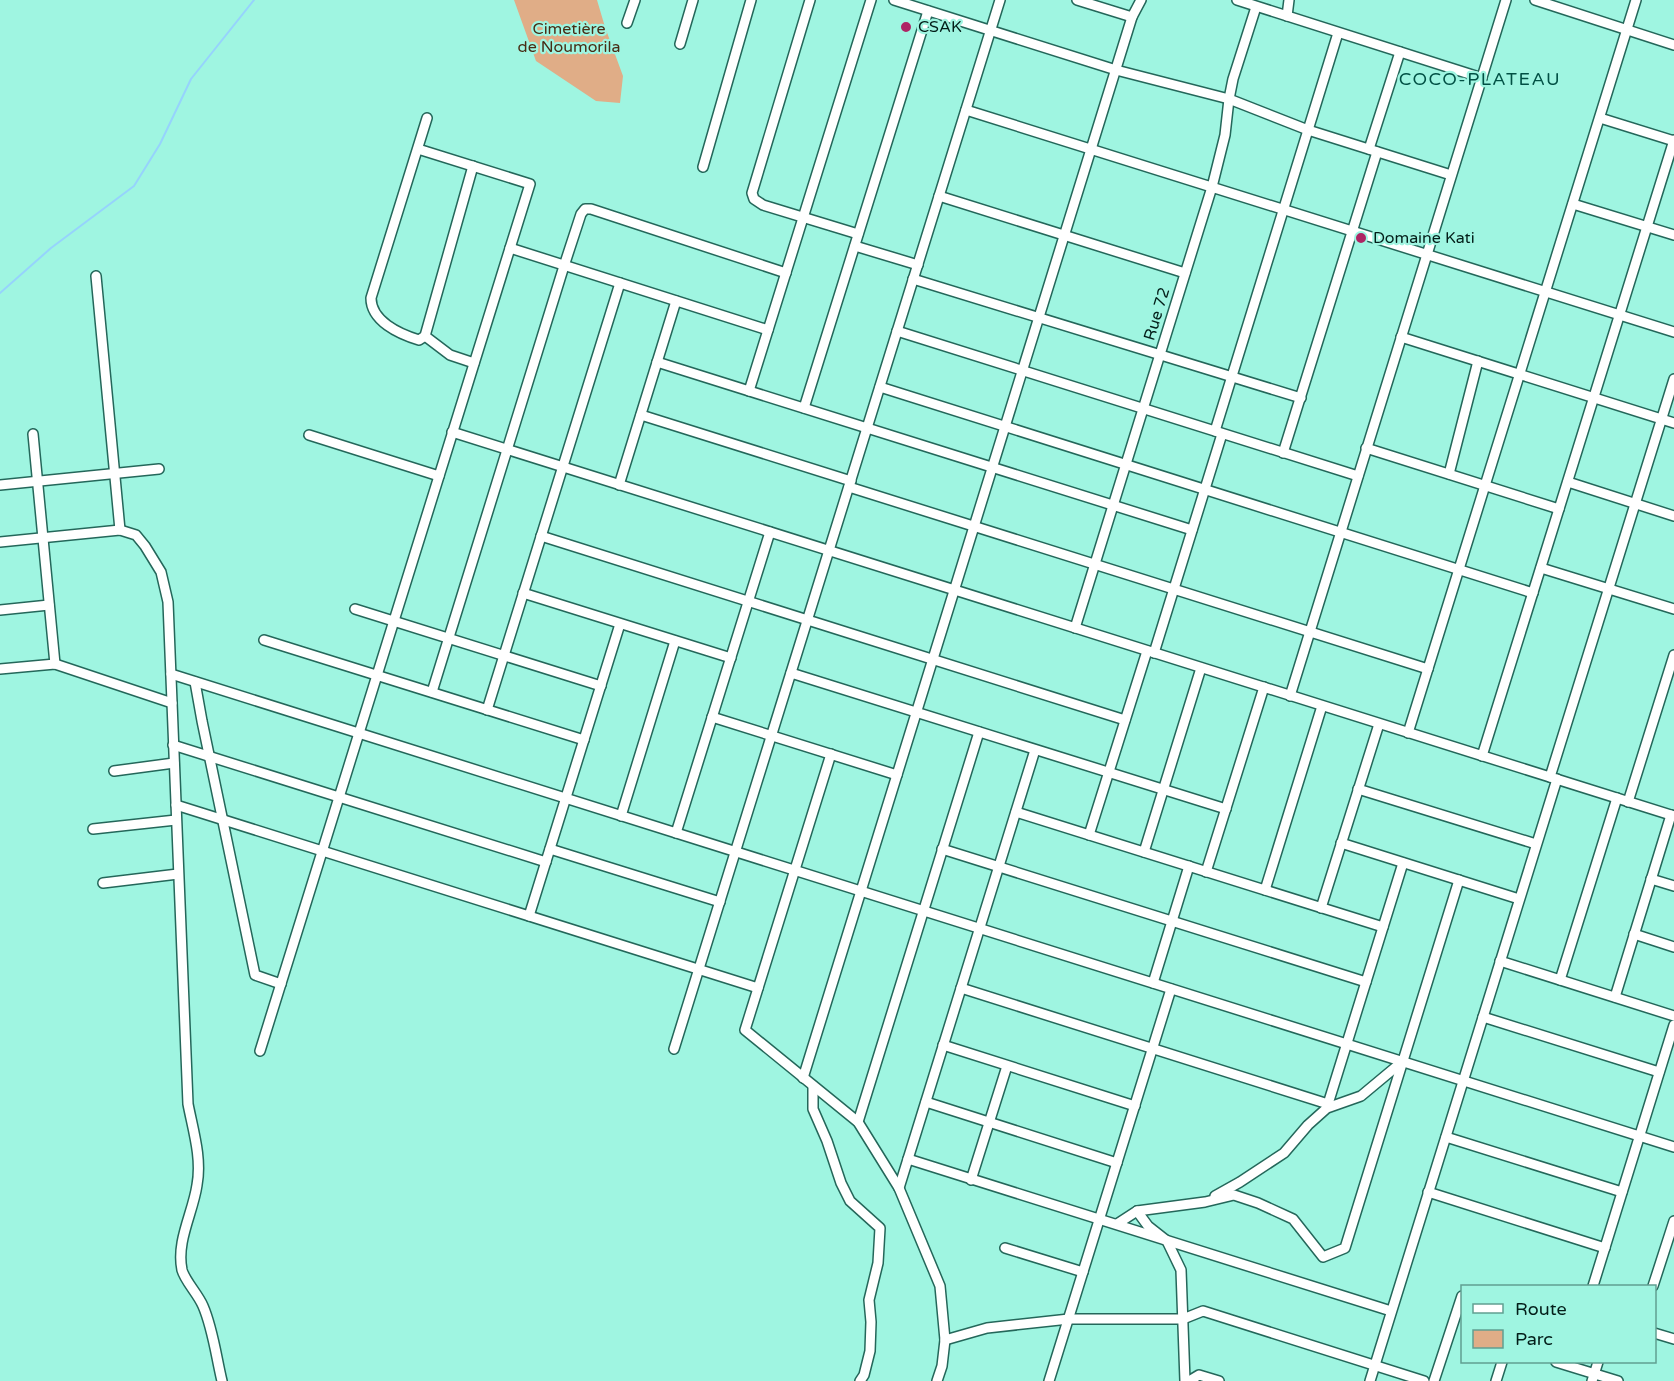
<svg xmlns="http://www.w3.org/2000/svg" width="1674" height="1381" viewBox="0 0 1674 1381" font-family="'Varela Round',sans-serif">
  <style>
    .green { fill: #e0ad87 }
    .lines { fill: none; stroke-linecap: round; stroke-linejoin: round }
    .stream { stroke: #96d3fc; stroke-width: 2 }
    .minor-casing { stroke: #24675a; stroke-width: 12 }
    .minor { stroke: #fff; stroke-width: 9 }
    .poi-dot { fill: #ae2464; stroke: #9ff5e1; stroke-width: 2 }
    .labels { text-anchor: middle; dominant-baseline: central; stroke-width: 4.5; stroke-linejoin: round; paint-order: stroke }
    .poi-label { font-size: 16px; fill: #031e19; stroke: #9ff5e1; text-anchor: start }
    .park-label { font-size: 16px; fill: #482c15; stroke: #9ff5e1 }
    .street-label { font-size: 16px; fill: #031e19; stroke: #9ff5e1 }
    .neighbourhood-label { font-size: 18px; letter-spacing: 1.5px; fill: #015044; stroke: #9ff5e1 }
  </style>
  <rect width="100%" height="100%" fill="#9ff5e1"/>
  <path class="green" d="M 514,0 L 597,0 L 605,27 L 623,76 L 620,103 L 596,101 L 536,61 Z"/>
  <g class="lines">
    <path class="stream" d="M 0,293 L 51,248 L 134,186 L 160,144 L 191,79 L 254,0"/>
    <defs>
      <g id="minor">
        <path d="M 810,0 L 752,193 L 754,199 L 763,205 L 858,234"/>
        <path d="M 894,0 L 1116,70 L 1229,99 L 1308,130 L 1451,175"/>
        <path d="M 1077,0 L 1132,17"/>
        <path d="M 1237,0 L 1482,78"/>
        <path d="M 1535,0 L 1674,45"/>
        <path d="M 1287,16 L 1289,0"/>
        <path d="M 627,23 L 635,0"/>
        <path d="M 680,44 L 693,0"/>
        <path d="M 966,110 L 1674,332"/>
        <path d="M 427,118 L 371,298 C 371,321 399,334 419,340 L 425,336 L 473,166"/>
        <path d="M 1600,118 L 1674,141"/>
        <path d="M 1369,149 L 1400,52"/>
        <path d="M 703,167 L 751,0"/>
        <path d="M 939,196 L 1185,273"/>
        <path d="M 1573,204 L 1674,235"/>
        <path d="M 855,246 L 918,265"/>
        <path d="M 510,248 L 768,330"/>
        <path d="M 96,276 L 120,530"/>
        <path d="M 913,279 L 1301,398"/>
        <path d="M 897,331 L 1358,476"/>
        <path d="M 425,336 L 450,355 L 474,363"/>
        <path d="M 1401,337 L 1674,423"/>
        <path d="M 657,362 L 1192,530"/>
        <path d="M 880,387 L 1533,593"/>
        <path d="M 749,391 L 871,0"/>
        <path d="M 804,408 L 928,11"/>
        <path d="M 641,415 L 851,481"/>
        <path d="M 1215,431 L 1338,33"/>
        <path d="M 452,432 L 1674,816"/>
        <path d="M 33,434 L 55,664"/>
        <path d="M 309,435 L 439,476"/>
        <path d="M 1366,448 L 1559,509"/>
        <path d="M 1283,453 L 1377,152"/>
        <path d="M 1449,474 L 1478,361"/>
        <path d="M 1568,482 L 1674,516"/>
        <path d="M 0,485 L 159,469"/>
        <path d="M 619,485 L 676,301"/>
        <path d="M 849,487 L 1428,669"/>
        <path d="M 541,536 L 1125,720"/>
        <path d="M 0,542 L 120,530 L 136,535 L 145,546 L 161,572 L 168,602 L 188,1104 C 193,1130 202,1158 197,1185 C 193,1213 176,1241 182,1270 C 185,1281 198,1294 203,1306 C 213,1329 216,1356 222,1381"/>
        <path d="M 1541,568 L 1674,609"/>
        <path d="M 523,593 L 731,658"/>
        <path d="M 355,609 L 601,686"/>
        <path d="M 0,610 L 49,605"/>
        <path d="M 1075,628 L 1212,187 L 1225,135 L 1229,99 L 1233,79 L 1256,7"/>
        <path d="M 264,640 L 584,740"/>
        <path d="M 1154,653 L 1222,434"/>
        <path d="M 0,669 L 55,664 L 172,703"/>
        <path d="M 791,673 L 1226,809"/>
        <path d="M 171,674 L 1674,1147"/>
        <path d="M 195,682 L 202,721 L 255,975 L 281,984"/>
        <path d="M 432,692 L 564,266 L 581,214 L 585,209 L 591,209 L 786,273"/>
        <path d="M 1290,696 L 1506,0"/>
        <path d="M 487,710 L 620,283"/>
        <path d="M 712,717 L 897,775"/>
        <path d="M 1408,733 L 1636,0"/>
        <path d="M 173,745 L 546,862"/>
        <path d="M 831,754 L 745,1030 L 858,1122 L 899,1188 L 940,1286 L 945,1340 L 942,1366 L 937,1381"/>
        <path d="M 1482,756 L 1674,140"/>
        <path d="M 114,771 L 174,763"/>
        <path d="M 1550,777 L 1674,379"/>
        <path d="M 1358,789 L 1536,844"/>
        <path d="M 1628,802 L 1674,655"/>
        <path d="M 176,805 L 758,988"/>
        <path d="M 1016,812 L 1383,927"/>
        <path d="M 621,816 L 675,641"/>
        <path d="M 93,829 L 176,820"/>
        <path d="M 676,833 L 770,532"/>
        <path d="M 1089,835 L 1147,651"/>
        <path d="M 1341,843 L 1519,899"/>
        <path d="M 550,849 L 720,902"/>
        <path d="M 942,849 L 1366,982"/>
        <path d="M 1144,852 L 1201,668"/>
        <path d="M 1206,872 L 1264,687"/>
        <path d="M 1651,879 L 1674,886"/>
        <path d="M 103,883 L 178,874"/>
        <path d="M 1265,890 L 1322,706"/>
        <path d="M 1321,908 L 1379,724"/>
        <path d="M 529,916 L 620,624"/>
        <path d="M 1634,934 L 1674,947"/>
        <path d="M 1500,961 L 1674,1016"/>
        <path d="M 1560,980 L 1617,798"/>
        <path d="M 1153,983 L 1189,866"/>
        <path d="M 961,988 L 1328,1104 L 1403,863"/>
        <path d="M 1615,997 L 1671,815"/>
        <path d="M 1483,1017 L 1659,1072"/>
        <path d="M 943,1045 L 1135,1106"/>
        <path d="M 674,1049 L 1000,0"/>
        <path d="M 260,1051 L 530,184 L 418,149"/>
        <path d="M 803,1078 L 1132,17 L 1141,0"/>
        <path d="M 813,1086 L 813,1109 L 827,1141 L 841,1183 L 850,1201 L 880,1228 L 878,1263 L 869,1300 L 871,1322 L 870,1351 L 864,1375 L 860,1381"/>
        <path d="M 926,1102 L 1117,1163"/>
        <path d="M 858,1122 L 979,732"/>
        <path d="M 1446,1137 L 1622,1192"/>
        <path d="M 908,1159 L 1391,1311"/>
        <path d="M 971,1180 L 1007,1066"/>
        <path d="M 899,1188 L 1035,750"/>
        <path d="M 1428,1192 L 1605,1248"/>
        <path d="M 1215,1196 L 1240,1182 L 1284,1153 L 1308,1125 L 1327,1108 L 1361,1096 L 1403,1061"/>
        <path d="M 1137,1211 L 1148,1226 L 1167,1241 L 1181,1270 L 1185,1381"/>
        <path d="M 1117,1224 L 1137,1211 L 1205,1202 L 1234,1195 L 1258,1203 L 1293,1219 L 1323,1257 L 1345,1248 L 1459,880"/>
        <path d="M 1005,1248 L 1083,1272"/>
        <path d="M 1593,1286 L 1674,1025"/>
        <path d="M 1653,1286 L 1674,1221"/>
        <path d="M 1654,1333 L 1674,1339"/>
        <path d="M 945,1340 L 987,1328 L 1069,1319 L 1183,1319 L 1203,1311 L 1424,1381"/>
        <path d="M 1556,1362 L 1618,1381"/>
        <path d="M 1049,1381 L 1171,989"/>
        <path d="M 1189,1381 L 1199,1375 L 1219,1381"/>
        <path d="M 1370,1381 L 1557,779"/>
        <path d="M 1434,1381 L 1462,1296"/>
        <path d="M 1496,1381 L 1502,1362"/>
        <path d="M 1592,1381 L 1598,1362"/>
      </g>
    </defs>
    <use href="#minor" class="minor-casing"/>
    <use href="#minor" class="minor"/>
  </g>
  <g class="poi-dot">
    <circle cx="906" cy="27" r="6"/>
    <circle cx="1361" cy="238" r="6"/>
  </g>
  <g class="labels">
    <g class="poi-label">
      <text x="918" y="27">CSAK</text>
      <text x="1373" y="238">Domaine Kati</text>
    </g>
    <g class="park-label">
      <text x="569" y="29">Cimetière<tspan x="569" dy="18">de Noumorila</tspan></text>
    </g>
    <g class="street-label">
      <text transform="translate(1157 314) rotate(-73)">Rue 72</text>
    </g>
    <g class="neighbourhood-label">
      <text x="1480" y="79">COCO-PLATEAU</text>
    </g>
  </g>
  <rect x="1461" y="1285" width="195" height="78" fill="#9ff5e1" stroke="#619f91" stroke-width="1.5"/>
  <rect x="1473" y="1304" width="30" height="9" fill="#ffffff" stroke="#619f91" stroke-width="1.5"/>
  <text x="1515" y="1315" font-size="18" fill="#031e19">Route</text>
  <rect x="1473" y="1330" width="30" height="18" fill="#e0ad87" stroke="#619f91" stroke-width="1.5"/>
  <text x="1515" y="1345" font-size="18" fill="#031e19">Parc</text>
</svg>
